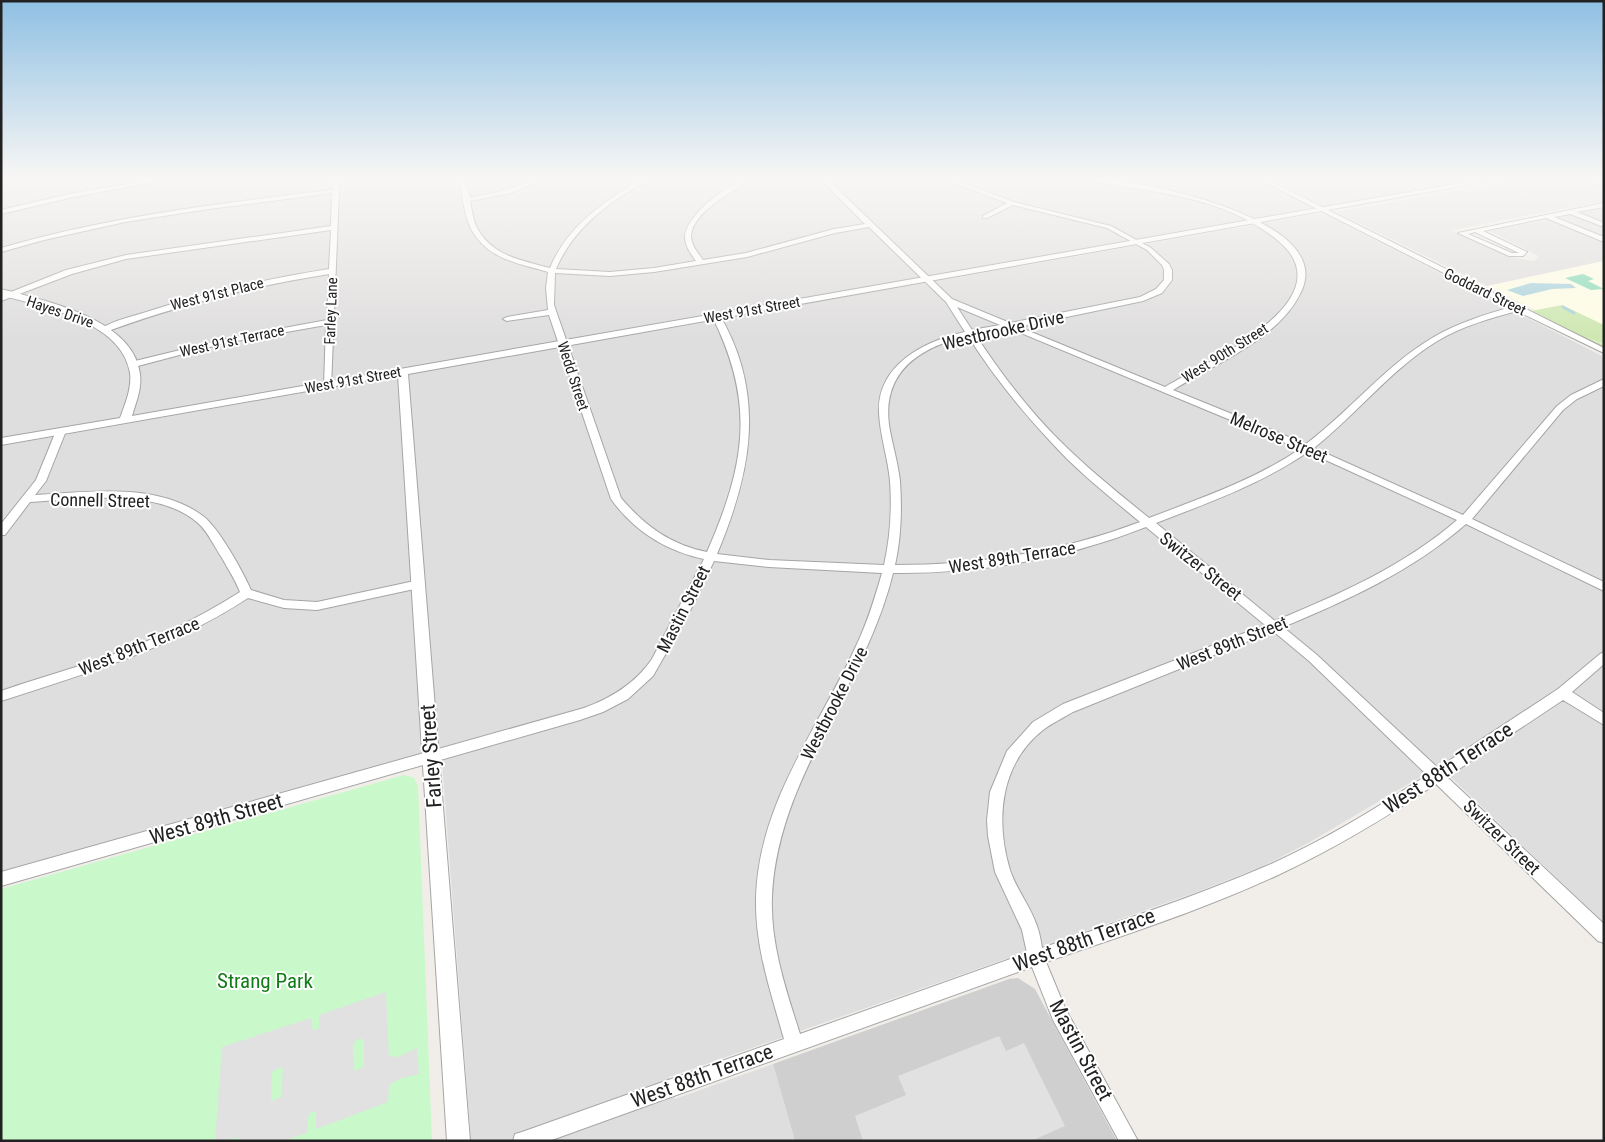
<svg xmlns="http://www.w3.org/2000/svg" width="1605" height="1142" viewBox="0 0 1605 1142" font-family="'Roboto Condensed',sans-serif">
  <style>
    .residential { fill: #dfdede }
    .education { fill: #fefde5 }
    .religious { fill: #cfcfcf }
    .grass { fill: #cfe8b2 }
    .park { fill: #c9f8cb }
    .pitch { fill: #8bdcb9 }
    .parking { fill: #e1e1e1; fill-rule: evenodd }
    .water { fill: #abd3dc }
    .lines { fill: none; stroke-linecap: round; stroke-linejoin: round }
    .stream { stroke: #abd3dc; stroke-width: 3 }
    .minor-casing { stroke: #a5a5a5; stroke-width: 2 }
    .tertiary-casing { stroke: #a5a5a5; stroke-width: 2 }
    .minor { fill: #fff; fill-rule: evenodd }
    .tertiary { fill: #fff; fill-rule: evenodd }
    .labels { text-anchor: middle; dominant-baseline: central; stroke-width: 4; stroke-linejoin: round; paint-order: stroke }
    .far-street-label { font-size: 15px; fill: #212121; stroke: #fff }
    .street-label { font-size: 18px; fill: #212121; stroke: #fff }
    .near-street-label { font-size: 21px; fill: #212121; stroke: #fff }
    .near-park-label { font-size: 21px; fill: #117d16; stroke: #fff }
  </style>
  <rect width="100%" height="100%" fill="#f1eee9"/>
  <g class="residential">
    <path d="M 1,178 L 1255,178 L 1312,208 L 1,439 Z"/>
    <path d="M 1263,178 L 1491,178 L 1323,207 Z"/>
    <path d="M 1529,178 L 1575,178 L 1604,189 L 1604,201 L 1451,230 L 1510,257 L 1534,261 L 1538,258 L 1537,255 L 1489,231 L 1604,208 L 1604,261 L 1487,286 L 1336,212 Z"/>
    <path d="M 1316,214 L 1326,215 L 1604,357 L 1604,923 L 1439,766 L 1308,843 L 1261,867 L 1197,892 L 669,1077 L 675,1099 L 773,1064 L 795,1141 L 471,1141 L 441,749 L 1,871 L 1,446 Z"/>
  </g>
  <path class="education" d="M 1604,261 L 1604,344 L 1487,286 Z"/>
  <path class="religious" d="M 1018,978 L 1035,989 L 1117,1141 L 795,1141 L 773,1064 L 1009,979 Z"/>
  <path class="grass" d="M 1562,305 L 1604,325 L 1604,344 L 1586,337 L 1604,345 L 1604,348 L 1531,311 Z"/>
  <path class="park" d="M 404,775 L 414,778 L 418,786 L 432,1141 L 1,1141 L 1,889 Z"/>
  <path class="pitch" d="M 1583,274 L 1594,279 L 1588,281 L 1604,289 L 1591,290 L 1565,278 Z"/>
  <g class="parking">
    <path d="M 386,992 L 389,1056 L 398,1057 L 417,1048 L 419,1074 L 399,1079 L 389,1085 L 388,1102 L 316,1129 L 316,1112 L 311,1112 L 308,1117 L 307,1133 L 284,1141 L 242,1141 L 240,1138 L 215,1141 L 222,1047 L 311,1018 L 313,1031 L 319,1028 L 319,1015 ZM 361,1038 L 364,1041 L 364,1067 L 354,1071 L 353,1044 L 356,1040 ZM 280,1067 L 283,1069 L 281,1097 L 271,1101 L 272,1072 Z"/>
    <path d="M 999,1036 L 1006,1051 L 1024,1043 L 1065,1126 L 1031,1141 L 863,1141 L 855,1116 L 906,1095 L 898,1076 Z"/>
  </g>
  <path class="water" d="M 1531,283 L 1571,284 L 1576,288 L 1552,289 L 1523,296 L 1507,290 Z"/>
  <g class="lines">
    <path class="stream" d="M 1563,307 L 1574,313"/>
    <defs>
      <g id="minor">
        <path d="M 6,178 L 18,178 L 1,183 L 1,179 Z"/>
        <path d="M 160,178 L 174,178 L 69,198 L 1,214 L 1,210 L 69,194 Z"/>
        <path d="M 333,178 L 339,178 L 339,191 L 331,387 L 325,387 L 324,385 L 326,325 L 225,343 L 134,367 L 130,364 L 131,362 L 225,339 L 327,320 L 329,274 C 253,286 180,305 108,331 L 101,329 C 111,321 131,317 143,313 C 204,293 266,279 329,269 L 331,230 L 126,259 L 72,274 L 1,301 L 1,296 L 66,270 L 126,255 L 331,226 L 332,193 L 209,209 L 125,222 L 44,240 L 1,252 L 1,248 C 110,216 221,203 332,190 Z"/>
        <path d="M 459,178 L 465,178 L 470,198 L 507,190 L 537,178 L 546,178 L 511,193 L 470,201 C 472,210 473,220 477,228 C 492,256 521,260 550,268 C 567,226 604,202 642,178 L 649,178 C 640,186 629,191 620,197 C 592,216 569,238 556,269 L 610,272 L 654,268 L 696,261 C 691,254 685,246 685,237 C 685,216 733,178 752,178 C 735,192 693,210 691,236 C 691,245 698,253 703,260 L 746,253 L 834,229 L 865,224 L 819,178 L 826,178 L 952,299 L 1010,323 L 1140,297 L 1156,289 L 1164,280 L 1164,270 L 1162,265 L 1147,250 L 1107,228 L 1013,205 L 987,218 L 983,218 L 983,216 L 1007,203 L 941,178 L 950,178 L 1014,202 L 1111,226 L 1151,248 L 1169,264 L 1172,270 L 1172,280 L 1162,293 L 1143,301 L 1019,327 L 1165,387 C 1206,362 1352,299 1276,239 C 1251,219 1218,205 1187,198 C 1165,193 1142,189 1120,186 C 1110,184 1096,183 1087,178 C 1133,178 1338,217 1301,292 C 1279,339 1215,364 1173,390 L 1306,444 C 1350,411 1385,366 1432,338 C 1457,323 1484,315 1511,307 L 1256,178 L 1264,178 L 1604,348 L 1604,353 L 1517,311 C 1491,318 1463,326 1439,340 C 1392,368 1357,414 1314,448 L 1463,515 L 1557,406 L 1571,395 L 1604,379 L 1604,386 L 1577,399 L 1563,410 L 1472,519 L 1604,582 L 1604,591 L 1466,524 C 1412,571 1348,600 1283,627 L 1317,655 L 1438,768 L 1558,689 L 1600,654 L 1604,652 L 1604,664 L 1572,692 L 1604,713 L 1604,725 L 1563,700 L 1447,777 L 1604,924 L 1604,943 L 1598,941 L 1436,784 C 1385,818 1334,849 1278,875 C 1203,910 1124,935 1046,962 L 1065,1008 L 1138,1141 L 1119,1141 L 1053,1020 L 1032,967 L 549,1141 L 513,1141 L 515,1134 L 522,1132 L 784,1039 C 771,993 755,947 756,899 C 758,803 819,728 857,644 C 868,621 875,597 882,573 L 769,567 L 714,561 L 690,611 L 653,676 L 628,699 L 603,712 L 580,720 L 1,886 L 1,872 L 584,708 C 611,698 635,684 652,659 L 704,559 C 666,551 634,531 611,499 L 549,315 L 507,321 L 503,319 L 507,317 L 548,310 L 546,288 L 548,272 C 517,263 486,259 470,227 C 464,213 462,193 459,178 ZM 869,227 L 946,302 L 965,332 C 924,341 877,365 879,413 C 880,436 888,458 890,481 C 892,509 890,539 884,565 L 769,560 L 717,554 C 751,473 767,395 719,314 L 716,314 L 712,316 C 756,404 745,465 707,552 C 671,545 645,526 621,498 L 554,305 L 555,273 L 610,276 L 654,272 L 747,257 L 835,233 ZM 957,307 L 1000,325 L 972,330 ZM 1009,328 L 1300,449 C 1254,480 1201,498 1149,518 C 1118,493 1087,468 1059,440 C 1027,408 999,371 975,334 ZM 968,336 C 992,374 1020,409 1051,442 C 1077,471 1110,497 1140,522 C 1061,552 979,565 895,565 C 901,539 902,509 900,481 C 898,462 892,444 889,425 C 882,371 920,347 968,336 ZM 1308,452 L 1457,520 C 1404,566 1340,594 1275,621 L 1156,523 C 1208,503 1261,484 1308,452 ZM 1146,527 L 1265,625 L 1063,704 L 1033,722 L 1007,751 L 990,792 L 987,820 L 988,836 L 995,872 L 1022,930 L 1027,953 L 800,1034 C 786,990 770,943 772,897 C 777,777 866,686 893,573 C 980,574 1065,559 1146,527 ZM 1273,631 L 1309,661 L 1427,775 C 1375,809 1322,842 1264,867 C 1192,898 1116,922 1042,948 C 1041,942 1040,935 1038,929 C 1032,908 1017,891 1010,870 C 995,820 1000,764 1043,730 C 1052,723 1063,718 1073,712 Z"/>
        <path d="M 1582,178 L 1591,178 L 1604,183 L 1604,187 Z"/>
        <path d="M 1604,203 L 1604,207 L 1577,212 L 1604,223 L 1604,227 L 1570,214 L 1554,217 L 1604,237 L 1604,242 L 1546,218 L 1483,231 L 1527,252 L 1523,256 L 1509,256 L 1458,233 ZM 1475,232 L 1519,253 L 1512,253 L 1468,234 Z"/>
        <path d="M 61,428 L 66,431 L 46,481 L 35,495 C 89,492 157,482 203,516 C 219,528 243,572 251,590 L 284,600 L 317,602 L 419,580 L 425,584 L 419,588 L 317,610 L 284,608 L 248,598 C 168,650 90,672 1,701 L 1,691 C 35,679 69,670 103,658 C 151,642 197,619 240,592 C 235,579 228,569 222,558 C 214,546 208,532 198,523 C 157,487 80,499 30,502 L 5,535 L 1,535 L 1,524 L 36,480 L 56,431 Z"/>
      </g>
      <path id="tertiary" d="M 1489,178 L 1507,178 L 408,374 L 470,1141 L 447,1141 L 398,375 L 1,445 L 1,438 L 120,418 C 125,404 132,388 130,373 C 122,321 43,307 1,295 L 1,289 C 46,301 134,319 140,374 C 142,389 136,402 132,416 Z"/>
    </defs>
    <use href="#minor" class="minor-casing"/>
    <use href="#tertiary" class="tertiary-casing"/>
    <use href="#minor" class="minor"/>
    <use href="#tertiary" class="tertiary"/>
  </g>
  <linearGradient id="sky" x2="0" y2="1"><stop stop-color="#8fc0e3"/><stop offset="0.53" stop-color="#f9f7f5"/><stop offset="1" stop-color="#f9f7f5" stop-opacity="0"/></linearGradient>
  <rect width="1605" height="338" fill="url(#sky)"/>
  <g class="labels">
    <g class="far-street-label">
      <text transform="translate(1485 292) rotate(26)">Goddard Street</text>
      <text transform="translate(217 294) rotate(-14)">West 91st Place</text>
      <text transform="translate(752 310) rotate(-10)">West 91st Street</text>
      <text transform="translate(331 311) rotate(-88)">Farley Lane</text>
      <text transform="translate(60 312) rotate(19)">Hayes Drive</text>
      <text transform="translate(232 341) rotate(-12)">West 91st Terrace</text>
      <text transform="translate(1225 353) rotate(-32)">West 90th Street</text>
      <text transform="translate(573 376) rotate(72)">Wedd Street</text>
      <text transform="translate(353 380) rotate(-10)">West 91st Street</text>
    </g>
    <g class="street-label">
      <text transform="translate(1003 330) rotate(-13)">Westbrooke Drive</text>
      <text transform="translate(1279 437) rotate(23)">Melrose Street</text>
      <text transform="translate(100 500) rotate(1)">Connell Street</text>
      <text transform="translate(1012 557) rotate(-9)">West 89th Terrace</text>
      <text transform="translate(1201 566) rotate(38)">Switzer Street</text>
      <text transform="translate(683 609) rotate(-63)">Mastin Street</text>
      <text transform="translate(1232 643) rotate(-22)">West 89th Street</text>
      <text transform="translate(139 646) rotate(-22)">West 89th Terrace</text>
      <text transform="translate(834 703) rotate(-63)">Westbrooke Drive</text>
      <text transform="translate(1502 837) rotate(44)">Switzer Street</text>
    </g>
    <g class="near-street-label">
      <text transform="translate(431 756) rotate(-94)">Farley Street</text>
      <text transform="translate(1448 768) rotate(-33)">West 88th Terrace</text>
      <text transform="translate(216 819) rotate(-16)">West 89th Street</text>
      <text transform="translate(1084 940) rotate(-20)">West 88th Terrace</text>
      <text transform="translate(1081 1050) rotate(62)">Mastin Street</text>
      <text transform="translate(702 1076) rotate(-20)">West 88th Terrace</text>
    </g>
    <g class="near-park-label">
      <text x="265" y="981">Strang Park</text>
    </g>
  </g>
  <rect width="1605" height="1142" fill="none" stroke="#212121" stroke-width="5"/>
</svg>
